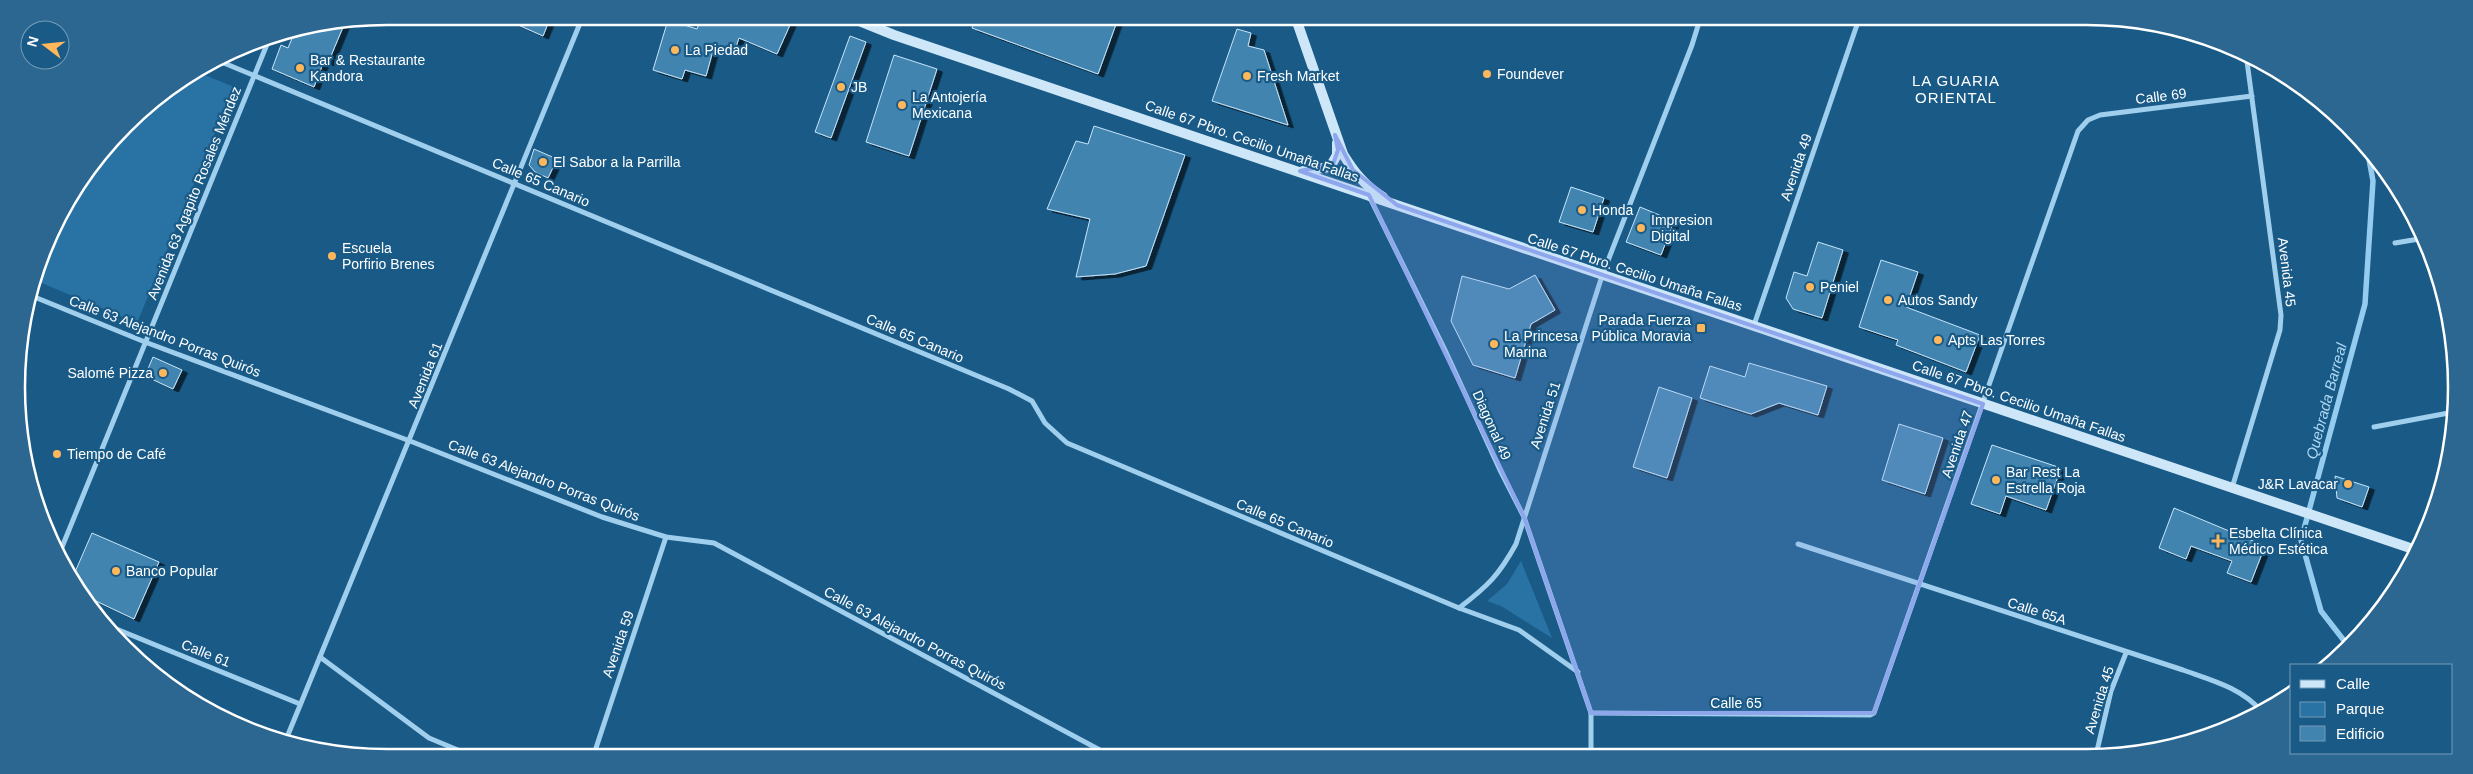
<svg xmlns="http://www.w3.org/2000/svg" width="2473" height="774" viewBox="0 0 2473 774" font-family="Arial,sans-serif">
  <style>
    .green { fill: #2973a4 }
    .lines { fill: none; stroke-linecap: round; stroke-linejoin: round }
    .stream { stroke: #93ccef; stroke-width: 5.5 }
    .building { fill: #4284b0; stroke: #c6e5f9; filter: url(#shadow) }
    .street { stroke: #a0ceed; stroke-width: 5 }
    .secondary { stroke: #cde7f9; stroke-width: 10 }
    .marked { fill: #8ea6ec; fill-opacity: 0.2; stroke: #8ea6ec; stroke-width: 4; stroke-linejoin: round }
    .poi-dot { fill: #ffb75c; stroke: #195a87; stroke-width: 2 }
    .labels { text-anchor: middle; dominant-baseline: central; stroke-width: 4.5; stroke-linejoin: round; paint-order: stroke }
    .poi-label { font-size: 14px; fill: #fff; stroke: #195a87; text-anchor: start }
    .street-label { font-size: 14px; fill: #fff; stroke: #195a87 }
    .neighbourhood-label { font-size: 15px; letter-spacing: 1px; fill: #fff; stroke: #195a87 }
    .water-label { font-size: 15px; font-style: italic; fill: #acd8f4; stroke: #195a87 }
    .rim { fill: none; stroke: #fff; stroke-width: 2.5 }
  </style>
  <defs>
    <filter id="shadow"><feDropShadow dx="5.5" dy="3" stdDeviation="0" flood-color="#0009"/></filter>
  </defs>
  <rect width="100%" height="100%" fill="#195a87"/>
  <g class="green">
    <path d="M 200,73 L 234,87 L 137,323 L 37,281 L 55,223 L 93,161 L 142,108 Z"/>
    <path d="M 1521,561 L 1552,638 L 1501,606 L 1487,601 L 1507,584 Z"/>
  </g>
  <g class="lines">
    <path class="stream" d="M 2349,647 L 2321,611 L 2301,540 L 2365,304 L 2373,181 L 2367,148"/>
  </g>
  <g class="building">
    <path d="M 498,16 L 551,16 L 543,36 Z"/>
    <path d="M 702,16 L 794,16 L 777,54 L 739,38 L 734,53 L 714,47 L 706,76 L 685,70 L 682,79 L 653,70 L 668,20 L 697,29 Z"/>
    <path d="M 976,16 L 1119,16 L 1098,74 L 972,28 Z"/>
    <path d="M 346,20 L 328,63 L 324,61 L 314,87 L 272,69 L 281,45 L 288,48 L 296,29 L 315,23 Z"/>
    <path d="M 1237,29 L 1251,33 L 1248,46 L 1264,50 L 1288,125 L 1212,101 Z"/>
    <path d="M 850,36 L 866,42 L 831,138 L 815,132 Z"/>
    <path d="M 894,55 L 937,69 L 909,156 L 866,142 Z"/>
    <path d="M 1094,126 L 1185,155 L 1146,266 L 1115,274 L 1076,277 L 1090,219 L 1047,209 L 1076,141 L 1088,144 Z"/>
    <path d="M 534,149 L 557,159 L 548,178 L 535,172 L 529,165 Z"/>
    <path d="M 1571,187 L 1604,198 L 1593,232 L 1559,222 Z"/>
    <path d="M 1640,207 L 1674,221 L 1661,255 L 1626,242 Z"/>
    <path d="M 1818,242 L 1843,250 L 1822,318 L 1793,309 L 1786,298 L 1794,272 L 1807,276 Z"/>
    <path d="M 1881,260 L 1918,272 L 1906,307 L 1980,335 L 1966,372 L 1896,345 L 1898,340 L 1859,327 Z"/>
    <path d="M 1535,275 L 1555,310 L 1531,324 L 1515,378 L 1473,365 L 1451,321 L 1462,276 L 1509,289 Z"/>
    <path d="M 153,357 L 182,370 L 173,389 L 145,376 Z"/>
    <path d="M 1749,363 L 1827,386 L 1818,415 L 1779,403 L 1751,414 L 1700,398 L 1710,366 L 1745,377 Z"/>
    <path d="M 1659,387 L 1692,398 L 1667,478 L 1633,467 Z"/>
    <path d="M 1899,424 L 1943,438 L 1925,494 L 1882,480 Z"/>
    <path d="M 1992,445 L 2061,468 L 2046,510 L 2006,496 L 2000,514 L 1971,504 Z"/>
    <path d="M 2335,476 L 2369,487 L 2362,507 L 2337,498 Z"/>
    <path d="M 2174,508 L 2265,546 L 2251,582 L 2227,573 L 2232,561 L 2191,546 L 2186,559 L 2159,548 Z"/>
    <path d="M 92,533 L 159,562 L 134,619 L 79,593 L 72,579 Z"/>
  </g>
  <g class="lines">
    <g class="street">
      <path d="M 219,61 L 1009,389 L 1032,401 L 1045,423 L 1067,443 L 1459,608 L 1519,630 L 1578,672"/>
      <path d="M 1370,198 L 1445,350 L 1500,470 L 1524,517 L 1591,713 L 1591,756"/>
      <path d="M 2395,243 L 2425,238"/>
      <path d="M 32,296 L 145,342 L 410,441 L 602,517 L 666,537 L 714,543 L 1111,756"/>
      <path d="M 1754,325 L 1860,16"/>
      <path d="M 2374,427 L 2454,412"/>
      <path d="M 2232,488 L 2280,330 L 2281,315 L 2246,54"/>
      <path d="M 1798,544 L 2183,670 C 2211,680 2242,688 2261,711"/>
      <path d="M 60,552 L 270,37"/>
      <path d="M 1459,608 C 1488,586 1499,575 1516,544 L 1602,276 L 1692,45 L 1701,16"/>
      <path d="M 104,624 L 300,704"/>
      <path d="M 320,657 L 429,738 L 477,758"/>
      <path d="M 1591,713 L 1870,715 L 1874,713 L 2078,131 L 2088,120 L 2100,115 L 2252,96"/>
      <path d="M 285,742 L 583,16"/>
      <path d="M 2096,755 L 2111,691 L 2126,653"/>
      <path d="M 593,757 L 666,537"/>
    </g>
    <g class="secondary">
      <path d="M 847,16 L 894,35 L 2416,550"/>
      <path d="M 1295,16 L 1343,154 C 1354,172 1365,186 1383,197"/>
      <path d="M 1303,171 L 1330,167 L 1337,155 L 1337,143"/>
    </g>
  </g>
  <path class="marked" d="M 1335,135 L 1353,170 L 1397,205 L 1983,404 L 1874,713 L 1591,713 L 1524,517 L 1369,195 L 1300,171 L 1333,164 L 1338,150 Z"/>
  <g class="poi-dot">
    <circle cx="675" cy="50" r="5"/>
    <circle cx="300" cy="68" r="5"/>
    <circle cx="1487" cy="74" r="5"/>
    <circle cx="1247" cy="76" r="5"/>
    <circle cx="841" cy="87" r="5"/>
    <circle cx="902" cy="105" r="5"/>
    <circle cx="543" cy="162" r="5"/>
    <circle cx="1582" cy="210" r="5"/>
    <circle cx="1641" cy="228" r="5"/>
    <circle cx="332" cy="256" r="5"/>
    <circle cx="1810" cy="287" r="5"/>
    <circle cx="1888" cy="300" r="5"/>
    <rect x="1696" y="323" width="10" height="10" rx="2.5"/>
    <circle cx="1938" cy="340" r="5"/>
    <circle cx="1494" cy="344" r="5"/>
    <circle cx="163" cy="373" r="5"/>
    <circle cx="57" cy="454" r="5"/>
    <circle cx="1996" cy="480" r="5"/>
    <circle cx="2348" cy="484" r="5"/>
    <path d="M2215.5 533.5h5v5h5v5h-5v5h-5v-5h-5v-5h5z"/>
    <circle cx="116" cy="571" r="5"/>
  </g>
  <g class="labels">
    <g class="poi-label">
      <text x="685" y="50">La Piedad</text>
      <text x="310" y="60">Bar &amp; Restaurante<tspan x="310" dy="16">Kandora</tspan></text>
      <text x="1497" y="74">Foundever</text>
      <text x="1257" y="76">Fresh Market</text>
      <text x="851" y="87">JB</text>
      <text x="912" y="97">La Antojería<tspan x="912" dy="16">Mexicana</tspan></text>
      <text x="553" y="162">El Sabor a la Parrilla</text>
      <text x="1592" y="210">Honda</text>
      <text x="1651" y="220">Impresion<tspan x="1651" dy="16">Digital</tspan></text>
      <text x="342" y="248">Escuela<tspan x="342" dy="16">Porfirio Brenes</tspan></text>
      <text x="1820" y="287">Peniel</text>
      <text x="1898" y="300">Autos Sandy</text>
      <text x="1691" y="320" text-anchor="end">Parada Fuerza<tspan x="1691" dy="16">Pública Moravia</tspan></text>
      <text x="1504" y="336">La Princesa<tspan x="1504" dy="16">Marina</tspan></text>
      <text x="1948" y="340">Apts Las Torres</text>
      <text x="153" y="373" text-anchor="end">Salomé Pizza</text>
      <text x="67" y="454">Tiempo de Café</text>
      <text x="2006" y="472">Bar Rest La<tspan x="2006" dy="16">Estrella Roja</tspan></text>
      <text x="2338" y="484" text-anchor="end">J&amp;R Lavacar</text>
      <text x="2229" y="533">Esbelta Clínica<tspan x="2229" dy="16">Médico Estética</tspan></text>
      <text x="126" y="571">Banco Popular</text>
    </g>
    <g class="street-label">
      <text transform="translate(2161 96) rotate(-7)">Calle 69</text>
      <text transform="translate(1252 141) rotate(19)">Calle 67 Pbro. Cecilio Umaña Fallas</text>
      <text transform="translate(1796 167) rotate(-71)">Avenida 49</text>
      <text transform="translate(541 182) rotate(23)">Calle 65 Canario</text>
      <text transform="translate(194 193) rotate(-68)">Avenida 63 Agapito Rosales Méndez</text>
      <text transform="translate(1635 272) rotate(18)">Calle 67 Pbro. Cecilio Umaña Fallas</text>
      <text transform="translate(2287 272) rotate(83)">Avenida 45</text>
      <text transform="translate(165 336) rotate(21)">Calle 63 Alejandro Porras Quirós</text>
      <text transform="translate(915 338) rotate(23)">Calle 65 Canario</text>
      <text transform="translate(425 375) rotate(-68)">Avenida 61</text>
      <text transform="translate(2019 401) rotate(19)">Calle 67 Pbro. Cecilio Umaña Fallas</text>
      <text transform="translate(1545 415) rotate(-72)">Avenida 51</text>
      <text transform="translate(1492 425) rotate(66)">Diagonal 49</text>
      <text transform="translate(1957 444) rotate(-71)">Avenida 47</text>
      <text transform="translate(544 480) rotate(21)">Calle 63 Alejandro Porras Quirós</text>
      <text transform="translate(1285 523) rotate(23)">Calle 65 Canario</text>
      <text transform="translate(2037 611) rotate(18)">Calle 65A</text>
      <text transform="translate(915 638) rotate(28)">Calle 63 Alejandro Porras Quirós</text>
      <text transform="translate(618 644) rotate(-71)">Avenida 59</text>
      <text transform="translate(206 653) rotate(22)">Calle 61</text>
      <text transform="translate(2099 700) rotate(-73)">Avenida 45</text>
      <text x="1736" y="703">Calle 65</text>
    </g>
    <g class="neighbourhood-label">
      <text x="1956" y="80">LA GUARIA<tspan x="1956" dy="17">ORIENTAL</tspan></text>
    </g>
    <g class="water-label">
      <text transform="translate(2326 401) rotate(-75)">Quebrada Barreal</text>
    </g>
  </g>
  <path d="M0 0H2473V774H0ZM387 25H2086A362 362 0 0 1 2448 387V387A362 362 0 0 1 2086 749H387A362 362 0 0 1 25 387V387A362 362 0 0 1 387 25Z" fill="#2b6791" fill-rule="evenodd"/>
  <path class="rim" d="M387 25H2086A362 362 0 0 1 2448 387V387A362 362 0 0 1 2086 749H387A362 362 0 0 1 25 387V387A362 362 0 0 1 387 25Z"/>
  <rect x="2290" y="664" width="162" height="90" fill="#195a87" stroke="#759cb7"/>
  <rect x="2300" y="680" width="25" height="8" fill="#cde7f9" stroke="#759cb7"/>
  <text x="2336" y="689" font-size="15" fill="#ffffff">Calle</text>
  <rect x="2300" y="702" width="25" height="15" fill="#2973a4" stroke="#759cb7"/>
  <text x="2336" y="714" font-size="15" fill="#ffffff">Parque</text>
  <rect x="2300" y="726" width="25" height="15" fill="#4284b0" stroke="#759cb7"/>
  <text x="2336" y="739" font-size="15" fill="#ffffff">Edificio</text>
  <g transform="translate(45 45) rotate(286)"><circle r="24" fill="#195a87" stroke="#759cb7"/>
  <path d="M0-4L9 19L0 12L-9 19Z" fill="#ffb75c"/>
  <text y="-8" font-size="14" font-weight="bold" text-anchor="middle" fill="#ffffff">N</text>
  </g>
</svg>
